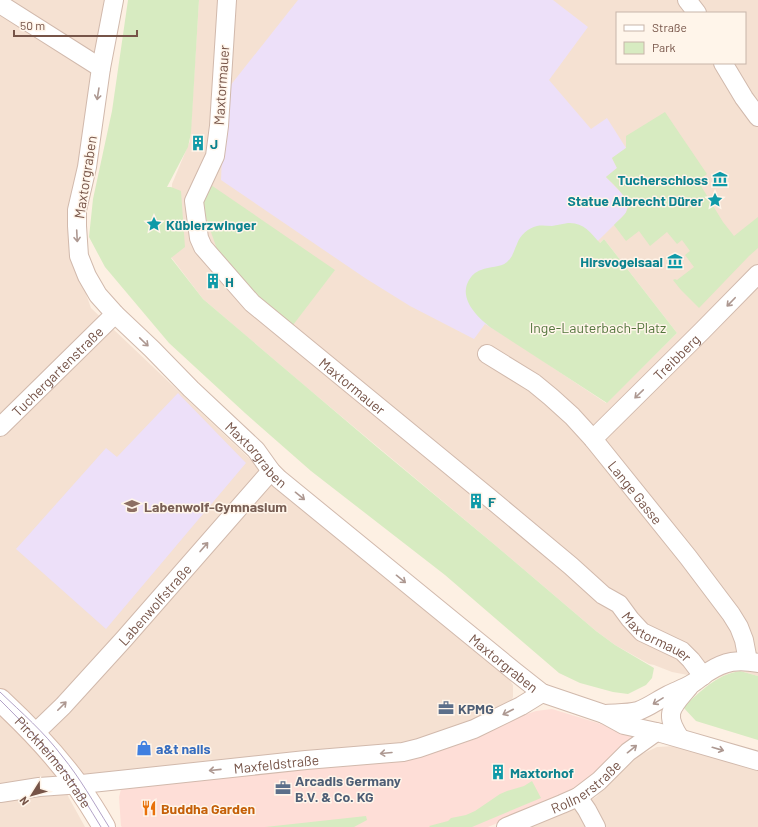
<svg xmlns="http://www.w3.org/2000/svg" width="758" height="827" viewBox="0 0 758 827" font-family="Barlow,sans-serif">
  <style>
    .residential { fill: #f5e1d2; fill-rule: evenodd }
    .commercial { fill: #feded7 }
    .education { fill: #ede0f9 }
    .green { fill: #d7ebc1 }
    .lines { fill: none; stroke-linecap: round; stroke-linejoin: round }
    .minor-casing { stroke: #d1b9ac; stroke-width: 20 }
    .secondary-casing { stroke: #d4b8a9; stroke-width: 24 }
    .minor { stroke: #fff; stroke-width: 18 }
    .secondary { stroke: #fff; stroke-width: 22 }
    .tram { stroke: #b2a2c7; stroke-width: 1 }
    .oneway { stroke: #ad9891 }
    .labels { text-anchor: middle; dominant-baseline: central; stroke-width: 3; stroke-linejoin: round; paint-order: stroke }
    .street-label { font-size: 14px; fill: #765448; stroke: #fff5ea }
    .culture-label { font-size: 14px; font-weight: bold; fill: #0d838f; stroke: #fff5ea; text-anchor: start }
    .park-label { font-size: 14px; fill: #54763d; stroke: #fff5ea }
    .education-label { font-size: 14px; font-weight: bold; fill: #785e54; stroke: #fff5ea; text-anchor: start }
    .service-label { font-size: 14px; font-weight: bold; fill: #4e5e75; stroke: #fff5ea; text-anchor: start }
    .shop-label { font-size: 14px; font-weight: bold; fill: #366cbe; stroke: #fff5ea; text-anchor: start }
    .food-label { font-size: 14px; font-weight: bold; fill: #c56008; stroke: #fff5ea; text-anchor: start }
  </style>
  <rect width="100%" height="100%" fill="#fdf0e3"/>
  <g class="residential">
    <path d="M 0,0 L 104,0 L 70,248 L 91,308 L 269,477 L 507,676 L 513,685 L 513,697 L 509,707 L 478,721 L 421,739 L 306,760 L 82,784 L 45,746 L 69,798 L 85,827 L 0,827 Z"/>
    <path d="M 199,0 L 758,0 L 758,676 L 740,671 L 730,673 L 714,680 L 672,672 L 654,665 L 649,664 L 615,645 L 596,631 L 495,545 L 305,386 L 203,299 L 171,257 L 172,184 L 190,141 ZM 617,13 L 745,13 L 745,63 L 617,63 ZM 604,239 L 677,333 L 606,403 L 504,335 Z"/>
    <path d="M 675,746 L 758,770 L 758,827 L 531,827 L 568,811 L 596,797 L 625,767 L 638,756 L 657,747 Z"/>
  </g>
  <path class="commercial" d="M 552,709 L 637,735 L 585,784 L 569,793 L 488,827 L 122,827 L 121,826 L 119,797 L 121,789 L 129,785 L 427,754 L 472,740 L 521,716 L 536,711 Z"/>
  <g class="education">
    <path d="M 298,0 L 553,0 L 588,27 L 549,80 L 591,129 L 607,118 L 626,148 L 612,158 L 617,168 L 606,177 L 626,198 L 628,205 L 626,213 L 614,225 L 503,335 L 485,324 L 474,339 L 410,306 L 365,278 L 221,180 L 223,129 L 230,86 Z"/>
    <path d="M 178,393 L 246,463 L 106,629 L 16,549 L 106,448 L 117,457 Z"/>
  </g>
  <g class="green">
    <path d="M 128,0 L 199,0 L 191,133 L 188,147 L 167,187 L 171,187 L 181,191 L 185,247 L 171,258 L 203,299 L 377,447 L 495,545 L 596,631 L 615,645 L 654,668 L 652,678 L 646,685 L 628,694 L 613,692 L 580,683 L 559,673 L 445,575 L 311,471 L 245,413 L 169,343 L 105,267 L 89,237 L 93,199 L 112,111 Z"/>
    <path d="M 665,112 L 707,174 L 698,181 L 723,222 L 734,236 L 758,217 L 758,248 L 749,256 L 699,308 L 681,290 L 673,280 L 675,279 L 677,280 L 694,267 L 685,255 L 690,251 L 682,240 L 677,244 L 667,232 L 650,246 L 639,231 L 626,241 L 614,225 C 618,220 625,216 627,210 C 631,199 613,184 606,177 L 617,168 L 612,158 L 626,148 L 626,136 Z"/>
    <path d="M 211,185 L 335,270 L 290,329 L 221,261 L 201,203 Z"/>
    <path d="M 568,223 C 583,222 590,232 600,243 L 604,239 L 677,333 L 607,403 L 493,329 C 479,319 459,300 468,282 C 471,276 475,272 481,270 C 490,266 500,268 507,262 C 513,257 514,250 517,244 C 520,235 528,228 537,226 C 542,225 547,226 552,226 C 557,225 563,224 568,223 Z"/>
    <path d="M 740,671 L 758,676 L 758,740 L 696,721 L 683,707 C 702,691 715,675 740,671 Z"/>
    <path d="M 532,781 L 541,798 L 472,827 L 430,827 L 429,826 L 448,821 L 451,818 L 466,815 L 475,811 L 500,794 L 507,791 L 524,786 Z"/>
    <path d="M 366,816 L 367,820 L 354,827 L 265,827 Z"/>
  </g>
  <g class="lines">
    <defs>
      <g id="minor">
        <path id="s1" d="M 114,0 L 101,68 L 87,167 L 77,210 L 77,226 L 79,256 L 87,276 L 98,295 L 115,314 L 152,349 L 191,389 L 256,450 L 271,471 L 279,479 L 514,671 L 542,693 L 604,714 L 624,725 L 661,733 L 758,761"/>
        <path id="s2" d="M 227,0 L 219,126 L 215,156 L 194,201 L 199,238 L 203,247 L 252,303 L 492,500 L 571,566 L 603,595 L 619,604 L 630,619 L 642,632 L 682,651 L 691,660 L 703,676"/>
        <path d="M 687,0 L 697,13"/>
        <path d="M 0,4 L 101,68"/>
        <path d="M 723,63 L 744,98 L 758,117"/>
        <path id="s3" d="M 487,354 L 534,383 L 551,397 L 572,416 L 593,439 L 688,557 L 731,614 L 739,627 L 744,640 L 748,661"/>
        <path id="s4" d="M 0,427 L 115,314"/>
        <path id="s5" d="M 593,439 L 702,331 L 758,274"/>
        <path d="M 604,714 C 615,713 627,714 638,711 C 649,707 658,700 668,695 C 676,691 685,688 693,683 C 698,680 703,675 708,672 C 725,661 738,659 758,663"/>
        <path id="s6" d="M 34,734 L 63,706 L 124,639 L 271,471"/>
        <path d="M 680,738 C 663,713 672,707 689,687"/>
        <path id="s7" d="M 0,793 L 39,787 L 82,784 L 306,760 L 403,752 L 419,748 L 474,729 L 521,706 L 542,693"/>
        <path d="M 578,797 L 587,810 L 596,827"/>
        <path id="s8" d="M 506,827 L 562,804 L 578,797 L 599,781 L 628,752 L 656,732"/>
      </g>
      <path id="secondary" d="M 0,700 C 28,726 55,754 78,786 C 87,799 96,813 104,827"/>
    </defs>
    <use href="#minor" class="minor-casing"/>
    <use href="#secondary" class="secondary-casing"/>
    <use href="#minor" class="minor"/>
    <use href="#secondary" class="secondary"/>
    <g class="tram">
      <path d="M 0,692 C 22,713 44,732 62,756 C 80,778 94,803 109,827"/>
      <path id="s9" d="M 0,700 C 24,724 48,748 68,775 C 80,792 90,809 101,827"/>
    </g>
  </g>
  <defs><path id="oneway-shaft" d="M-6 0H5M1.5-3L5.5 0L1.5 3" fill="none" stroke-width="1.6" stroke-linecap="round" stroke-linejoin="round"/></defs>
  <g class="oneway">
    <use href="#oneway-shaft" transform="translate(98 94) rotate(99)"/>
    <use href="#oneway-shaft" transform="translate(77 236) rotate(87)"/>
    <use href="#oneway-shaft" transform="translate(731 302) rotate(134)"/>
    <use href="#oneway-shaft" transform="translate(144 342) rotate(44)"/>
    <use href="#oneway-shaft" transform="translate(639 394) rotate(136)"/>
    <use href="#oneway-shaft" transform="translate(300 496) rotate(39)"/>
    <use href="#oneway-shaft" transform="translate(204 547) rotate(-49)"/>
    <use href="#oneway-shaft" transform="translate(401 579) rotate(39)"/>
    <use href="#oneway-shaft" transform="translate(658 701) rotate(148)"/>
    <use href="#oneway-shaft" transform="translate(62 706) rotate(-45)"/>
    <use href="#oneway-shaft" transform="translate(508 712) rotate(153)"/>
    <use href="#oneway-shaft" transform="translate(632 749) rotate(-39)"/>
    <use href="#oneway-shaft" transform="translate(718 749) rotate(16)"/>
    <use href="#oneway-shaft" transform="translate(386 753) rotate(175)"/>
    <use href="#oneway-shaft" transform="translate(215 770) rotate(174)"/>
  </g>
  <defs>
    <symbol id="building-bare" viewBox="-9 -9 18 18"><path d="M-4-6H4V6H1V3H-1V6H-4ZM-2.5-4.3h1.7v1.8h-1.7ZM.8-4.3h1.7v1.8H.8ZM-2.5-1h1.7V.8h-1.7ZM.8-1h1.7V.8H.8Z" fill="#0f9aa8" stroke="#fff5ea" stroke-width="2.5" paint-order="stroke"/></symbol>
    <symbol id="museum-bare" viewBox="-9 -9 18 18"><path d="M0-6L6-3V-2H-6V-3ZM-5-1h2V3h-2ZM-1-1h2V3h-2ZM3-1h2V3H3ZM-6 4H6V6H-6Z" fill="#0f9aa8" stroke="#fff5ea" stroke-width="2.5" paint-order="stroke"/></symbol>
    <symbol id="sight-bare" viewBox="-9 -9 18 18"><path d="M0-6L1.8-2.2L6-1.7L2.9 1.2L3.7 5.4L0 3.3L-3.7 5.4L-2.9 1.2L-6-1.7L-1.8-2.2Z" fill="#0f9aa8" stroke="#fff5ea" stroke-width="2.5" paint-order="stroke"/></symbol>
    <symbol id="school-bare" viewBox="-9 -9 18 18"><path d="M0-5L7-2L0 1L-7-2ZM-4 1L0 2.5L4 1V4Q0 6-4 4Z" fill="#8d6e63" stroke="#fff5ea" stroke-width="2.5" paint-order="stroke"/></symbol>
    <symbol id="office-bare" viewBox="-9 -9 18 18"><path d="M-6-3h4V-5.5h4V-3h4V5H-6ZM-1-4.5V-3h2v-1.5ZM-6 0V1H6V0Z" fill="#5c6f8a" stroke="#fff5ea" stroke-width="2.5" paint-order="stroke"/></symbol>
    <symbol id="shop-bare" viewBox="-9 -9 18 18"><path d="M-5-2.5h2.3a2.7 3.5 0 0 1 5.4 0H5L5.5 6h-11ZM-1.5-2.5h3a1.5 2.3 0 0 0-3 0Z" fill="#3f7fe0" stroke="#fff5ea" stroke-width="2.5" paint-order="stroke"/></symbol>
    <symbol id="restaurant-bare" viewBox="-9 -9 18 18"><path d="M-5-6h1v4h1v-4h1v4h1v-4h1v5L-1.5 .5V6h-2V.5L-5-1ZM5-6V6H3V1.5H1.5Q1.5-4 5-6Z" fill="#e8710a" stroke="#fff5ea" stroke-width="2.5" paint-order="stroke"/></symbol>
  </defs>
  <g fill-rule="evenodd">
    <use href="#building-bare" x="187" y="132" width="22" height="22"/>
    <use href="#museum-bare" x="709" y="168" width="22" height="22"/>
    <use href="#sight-bare" x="704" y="189" width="22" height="22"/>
    <use href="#sight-bare" x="143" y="213" width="22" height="22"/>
    <use href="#museum-bare" x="664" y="250" width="22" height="22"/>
    <use href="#building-bare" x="202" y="270" width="22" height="22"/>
    <use href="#building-bare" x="465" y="490" width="22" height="22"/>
    <use href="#school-bare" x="121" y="495" width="22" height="22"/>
    <use href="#office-bare" x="435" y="697" width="22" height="22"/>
    <use href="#shop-bare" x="133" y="737" width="22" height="22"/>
    <use href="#building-bare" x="487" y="761" width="22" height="22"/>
    <use href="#office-bare" x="272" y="777" width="22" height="22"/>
    <use href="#restaurant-bare" x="138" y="797" width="22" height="22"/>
  </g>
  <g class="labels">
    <g class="street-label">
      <text transform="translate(221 85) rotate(-86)">Maxtormauer</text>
      <text transform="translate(85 177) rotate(-81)">Maxtorgraben</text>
      <text stroke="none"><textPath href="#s5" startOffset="117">Treibberg</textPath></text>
      <text stroke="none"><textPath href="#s4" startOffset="80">Tuchergartenstraße</textPath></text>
      <text stroke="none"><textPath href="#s2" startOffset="458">Maxtormauer</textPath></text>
      <text stroke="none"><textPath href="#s1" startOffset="528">Maxtorgraben</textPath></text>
      <text stroke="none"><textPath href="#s3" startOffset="205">Lange Gasse</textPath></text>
      <text stroke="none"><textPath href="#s6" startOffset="177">Labenwolfstraße</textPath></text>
      <text stroke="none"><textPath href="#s2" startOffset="854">Maxtormauer</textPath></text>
      <text stroke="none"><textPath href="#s1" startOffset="852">Maxtorgraben</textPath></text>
      <text stroke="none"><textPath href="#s9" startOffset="82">Pirckheimerstraße</textPath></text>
      <text stroke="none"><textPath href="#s7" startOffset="278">Maxfeldstraße</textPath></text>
      <text stroke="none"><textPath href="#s8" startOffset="90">Rollnerstraße</textPath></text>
    </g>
    <g class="culture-label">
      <text x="210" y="143">J</text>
      <text x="708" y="179" text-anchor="end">Tucherschloss</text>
      <text x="703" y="200" text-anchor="end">Statue Albrecht Dürer</text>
      <text x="166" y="224">Küblerzwinger</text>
      <text x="663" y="261" text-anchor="end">Hirsvogelsaal</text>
      <text x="225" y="281">H</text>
      <text x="488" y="501">F</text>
      <text x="510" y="772">Maxtorhof</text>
    </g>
    <g class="park-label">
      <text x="598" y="327">Inge-Lauterbach-Platz</text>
    </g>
    <g class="education-label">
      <text x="144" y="506">Labenwolf-Gymnasium</text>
    </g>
    <g class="service-label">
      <text x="458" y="708">KPMG</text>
      <text x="295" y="780">Arcadis Germany<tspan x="295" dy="16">B.V. &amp; Co. KG</tspan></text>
    </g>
    <g class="shop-label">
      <text x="156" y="748">a&amp;t nails</text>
    </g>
    <g class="food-label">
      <text x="161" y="808">Buddha Garden</text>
    </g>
  </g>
  <rect x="616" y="12" width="130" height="52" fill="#fff5ea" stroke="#c8b5a9"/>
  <rect x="624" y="25" width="20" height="6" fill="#ffffff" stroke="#c8b5a9"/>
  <text x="652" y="32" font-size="12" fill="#765448">Straße</text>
  <rect x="624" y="42" width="20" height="12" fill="#d7ebc1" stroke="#c8b5a9"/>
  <text x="652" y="52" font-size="12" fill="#765448">Park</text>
  <g transform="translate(32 795) rotate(233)" stroke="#fff5ea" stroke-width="3" paint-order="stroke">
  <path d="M0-3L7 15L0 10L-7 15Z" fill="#765448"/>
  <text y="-6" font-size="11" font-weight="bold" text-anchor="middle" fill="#765448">N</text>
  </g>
  <path d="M14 30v6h123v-6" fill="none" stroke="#765448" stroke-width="2"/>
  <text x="20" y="30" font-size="12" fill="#765448" stroke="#fff5ea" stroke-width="3" paint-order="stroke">50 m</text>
</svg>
